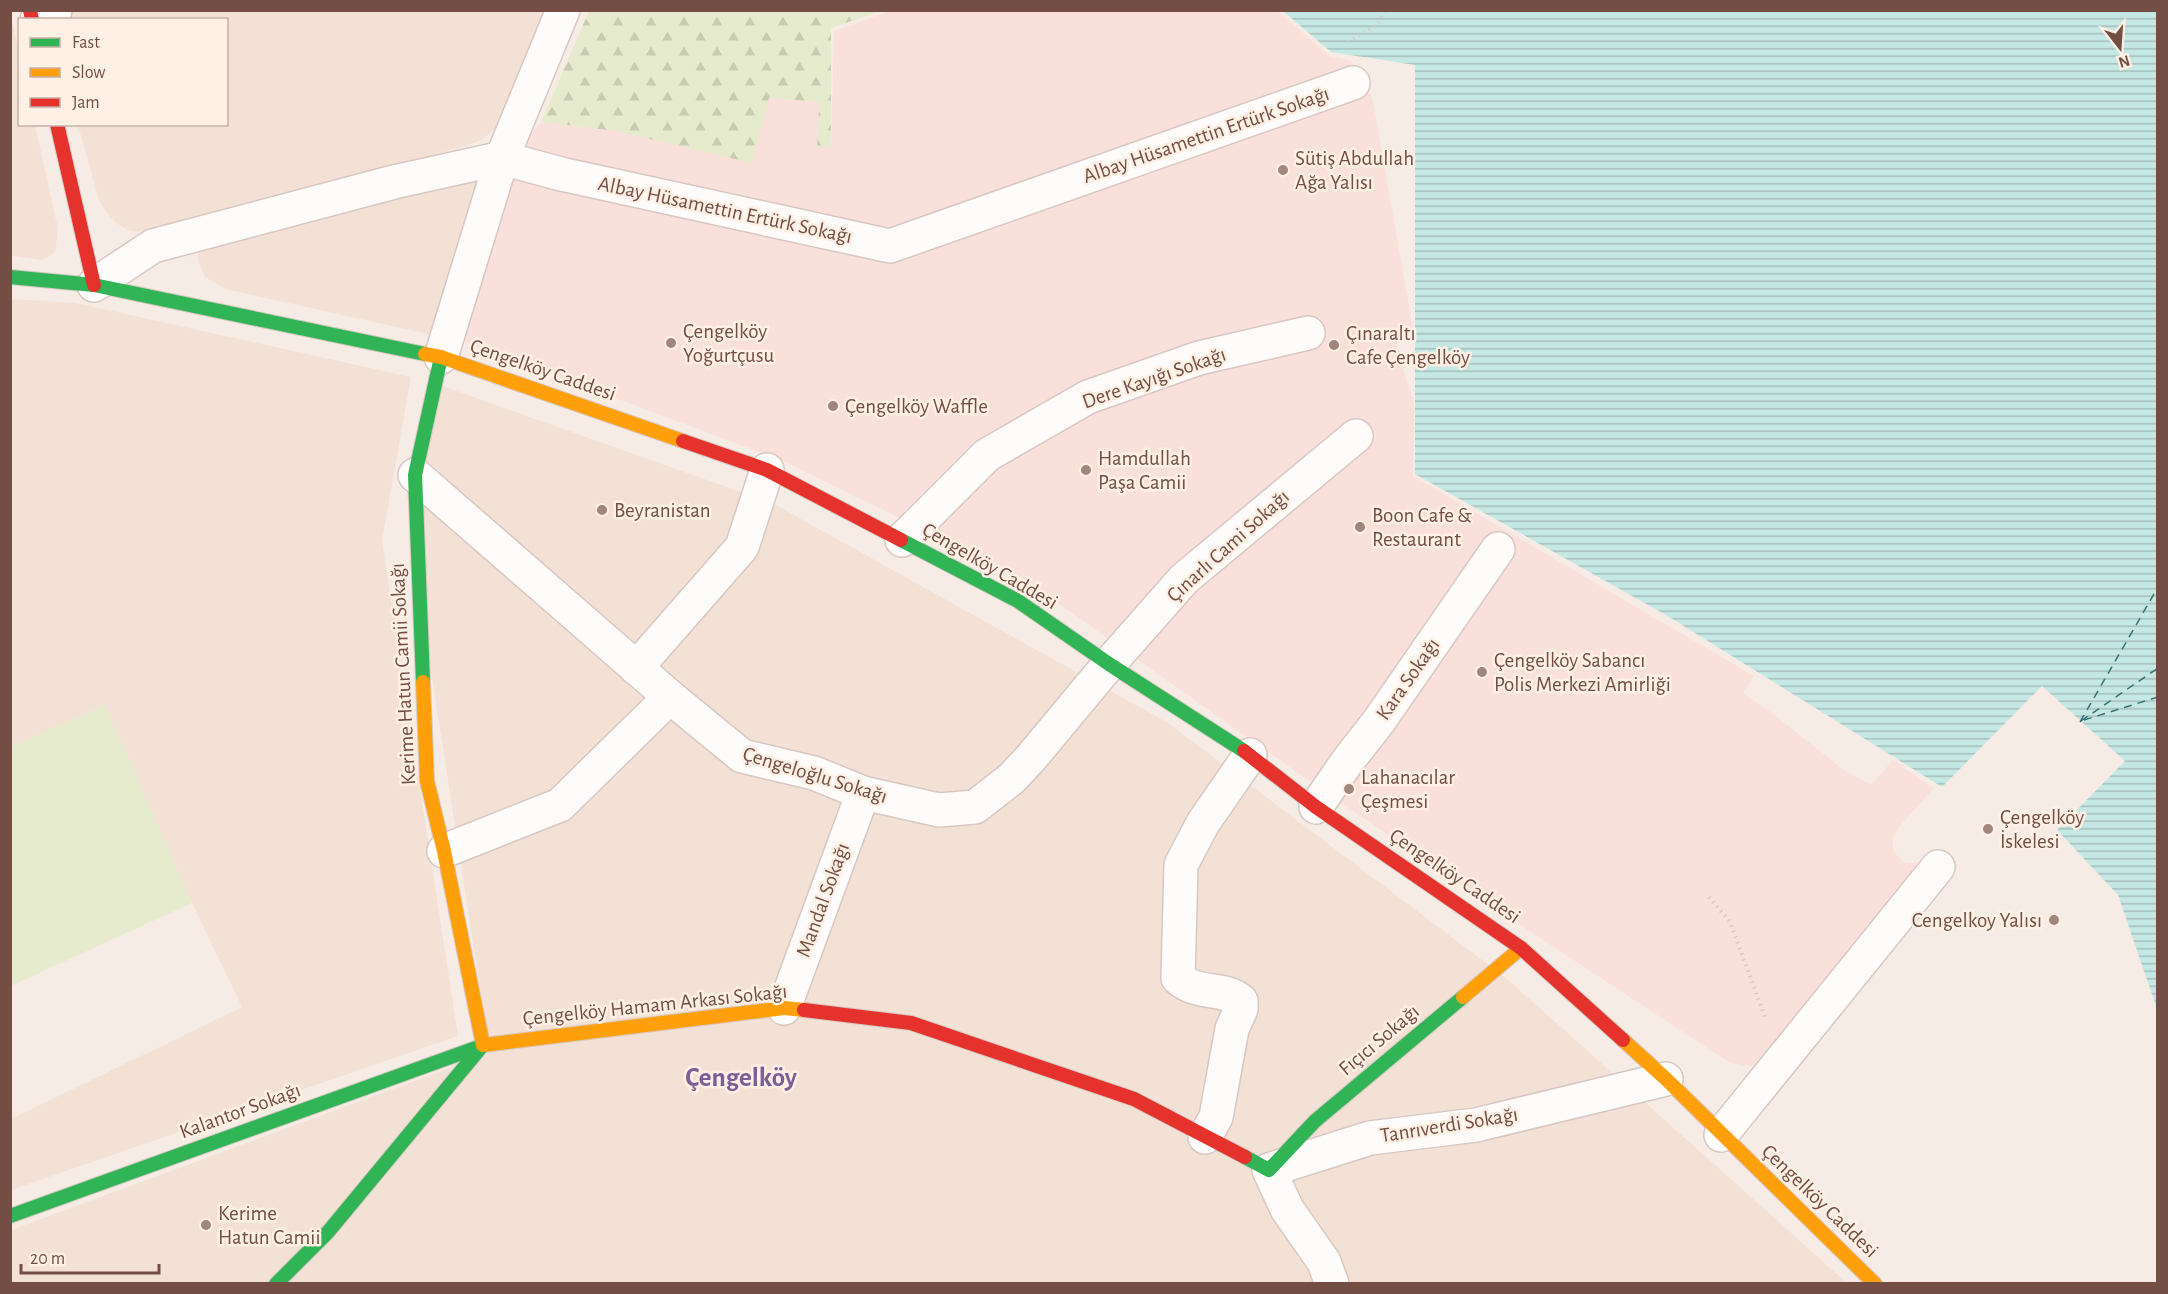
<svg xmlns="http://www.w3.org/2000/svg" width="2168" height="1294" viewBox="0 0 2168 1294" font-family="'Alegreya Sans',sans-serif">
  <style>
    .residential { fill: #f4e1d6 }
    .commercial { fill: #fae0da }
    .forest { fill: url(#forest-firs) }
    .green { fill: #e6ebce }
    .water { fill: url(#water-rules) }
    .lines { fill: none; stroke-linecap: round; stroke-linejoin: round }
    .ferry { stroke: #367472; stroke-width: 1.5; stroke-dasharray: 8 6; stroke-linecap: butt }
    .street-casing { stroke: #d7c8c3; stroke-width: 36 }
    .fast-casing { stroke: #d6c8c2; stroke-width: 16 }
    .slow-casing { stroke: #d6c8c2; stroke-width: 16 }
    .jam-casing { stroke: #d6c8c2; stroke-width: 16 }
    .path { stroke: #d7cbc8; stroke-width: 4; stroke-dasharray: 1.5 4.5; stroke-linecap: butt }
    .street { stroke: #fefcfb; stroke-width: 33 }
    .fast { stroke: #30b455; stroke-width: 14 }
    .slow { stroke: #ff9f0a; stroke-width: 14 }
    .jam { stroke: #e5322d; stroke-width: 14 }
    .poi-dot { fill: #a2857d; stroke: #fff0e5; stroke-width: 2 }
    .labels { text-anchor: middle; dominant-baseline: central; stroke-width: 5; stroke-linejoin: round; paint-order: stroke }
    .street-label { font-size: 21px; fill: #744d45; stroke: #fff0e5 }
    .poi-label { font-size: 21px; fill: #744d45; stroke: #fff0e5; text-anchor: start }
    .district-label { font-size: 27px; font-weight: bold; fill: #7b6098; stroke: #fff0e5 }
  </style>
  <defs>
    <pattern id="forest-firs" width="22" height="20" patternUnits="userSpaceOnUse" patternTransform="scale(1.5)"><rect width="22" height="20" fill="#e6ebce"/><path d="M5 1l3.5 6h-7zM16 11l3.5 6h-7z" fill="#c9cbb2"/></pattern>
    <pattern id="water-rules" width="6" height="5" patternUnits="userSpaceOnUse" patternTransform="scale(1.5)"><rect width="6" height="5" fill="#c6e8e5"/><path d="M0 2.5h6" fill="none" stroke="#a5bebb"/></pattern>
  </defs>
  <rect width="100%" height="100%" fill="#f6ece5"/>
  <g class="residential">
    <path d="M 67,10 L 549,11 L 503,123 L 481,140 L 469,145 L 148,232 L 130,231 L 116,223 L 106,212 L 99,200 L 78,125 L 226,124 L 226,20 L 58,20 Z"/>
    <path d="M 10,12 L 19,52 L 20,124 L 35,125 L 58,229 L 56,250 L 50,256 L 42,260 L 11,256 Z"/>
    <path d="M 480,174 L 437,336 L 225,289 L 205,277 L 198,261 L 198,251 Z"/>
    <path d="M 10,299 L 76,303 L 411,377 L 382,541 L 458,1036 L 11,1190 L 11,1119 L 242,1007 L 192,903 L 105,705 L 11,747 Z"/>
    <path d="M 440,385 L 772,503 L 1168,723 L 1506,978 L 1847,1283 L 11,1284 L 11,1230 L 490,1053 L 410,534 Z"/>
  </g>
  <path class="commercial" d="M 890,11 L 1277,11 L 1330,56 L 1350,60 L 1364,78 L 1373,101 L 1414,335 L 1396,344 L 1414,405 L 1413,476 L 1754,676 L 1743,693 L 1772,713 L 1844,770 L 1871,785 L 1893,760 L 1934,788 L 1898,828 L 1893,837 L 1893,851 L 1905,863 L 1921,863 L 1769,1058 L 1750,1066 L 1730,1063 L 1528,930 L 1302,776 L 1021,577 L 781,460 L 463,341 L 512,154 L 541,122 L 616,131 L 768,98 L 819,102 L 817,146 L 831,148 L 834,31 Z"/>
  <path class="forest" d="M 589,11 L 589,10 L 880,11 L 831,28 L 831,148 L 817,147 L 819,102 L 769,98 L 752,163 L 616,131 L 541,122 Z"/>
  <path class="green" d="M 105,705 L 192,903 L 11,986 L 11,747 Z"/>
  <path class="water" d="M 1283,11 L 2157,11 L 2157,1009 L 2118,895 L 2057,830 L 2125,761 L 2042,686 L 1942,787 L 1666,615 L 1415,474 L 1415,65 L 1331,52 Z"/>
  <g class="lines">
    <g class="ferry">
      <path d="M 2084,720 L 2158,697"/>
      <path d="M 2081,721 L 2158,668"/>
      <path d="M 2080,722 L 2158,587"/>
    </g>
    <defs>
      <g id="street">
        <path d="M 37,20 L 55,10"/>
        <path d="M 94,285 L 153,246 L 394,182 L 502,158 L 561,174 L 890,246 L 1353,83"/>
        <path d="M 441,357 L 502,158 L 563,10"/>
        <path d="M 415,475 L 670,697 L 742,756 L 814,773 L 863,793 L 939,810 L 975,807 L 1011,779 L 1030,759 L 1109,664 L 1184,579 L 1356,436"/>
        <path d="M 902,540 L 987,455 L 1088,397 L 1199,358 L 1308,333"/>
        <path d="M 636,668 L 742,547 L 767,470"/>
        <path d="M 1316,807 L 1347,762 L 1379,721 L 1498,549"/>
        <path d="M 444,851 L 560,805 L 670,697"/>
        <path d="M 784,1008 L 863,793"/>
        <path d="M 1721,1135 L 1938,867"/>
        <path d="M 1205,1137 L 1216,1117 L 1232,1029 L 1241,1009 L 1241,1001 C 1224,986 1198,996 1178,978 L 1181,865 L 1203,823 L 1250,755"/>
        <path d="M 1332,1284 L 1324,1262 L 1287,1209 L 1269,1170 L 1370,1138 L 1476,1125 L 1666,1079"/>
      </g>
      <g id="fast">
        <path d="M 10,277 L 94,285 L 425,354"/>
        <path d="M 901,540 L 1018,601 L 1109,664 L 1244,751"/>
        <path d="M 423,682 L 415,475 L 441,357"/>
        <path d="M 1245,1157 L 1269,1170 L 1315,1121 L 1463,997"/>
        <path d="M 10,1216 L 484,1045"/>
        <path d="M 276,1284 L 328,1232 L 482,1046"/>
      </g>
      <g id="slow">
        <path d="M 425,354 L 441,357 L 683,441"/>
        <path d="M 423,682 L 427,781 L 444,851 L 483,1045"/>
        <path d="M 1463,997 L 1521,948"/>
        <path d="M 1623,1040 L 1666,1079 L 1875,1284"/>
        <path d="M 484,1045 L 784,1008 L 804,1010"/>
      </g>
      <g id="jam">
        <path d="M 30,10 L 32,20"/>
        <path d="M 57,124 L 94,285"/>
        <path d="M 683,441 L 767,470 L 901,540"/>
        <path d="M 1244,751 L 1316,807 L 1521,948 L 1623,1040"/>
        <path d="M 804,1010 L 911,1023 L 1134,1099 L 1245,1157"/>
      </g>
    </defs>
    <use href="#street" class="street-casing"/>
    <use href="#fast" class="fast-casing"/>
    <use href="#slow" class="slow-casing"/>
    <use href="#jam" class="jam-casing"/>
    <g class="path">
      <path d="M 1348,42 L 1378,24 L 1385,10"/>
      <path d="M 1709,897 L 1730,922 L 1765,1017"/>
    </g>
    <use href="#street" class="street"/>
    <use href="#fast" class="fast"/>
    <use href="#slow" class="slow"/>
    <use href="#jam" class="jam"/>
  </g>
  <g class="poi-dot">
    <circle cx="1283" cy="170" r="6"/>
    <circle cx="671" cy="343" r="6"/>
    <circle cx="1334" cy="345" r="6"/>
    <circle cx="833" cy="406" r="6"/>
    <circle cx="1086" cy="470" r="6"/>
    <circle cx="602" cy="510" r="6"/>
    <circle cx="1360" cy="527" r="6"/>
    <circle cx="1482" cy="672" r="6"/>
    <circle cx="1349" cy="789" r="6"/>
    <circle cx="1988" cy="829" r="6"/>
    <circle cx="2054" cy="920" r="6"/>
    <circle cx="206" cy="1225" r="6"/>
  </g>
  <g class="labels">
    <g class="street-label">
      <text transform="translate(1206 135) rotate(-19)">Albay Hüsamettin Ertürk Sokağı</text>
      <text transform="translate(725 210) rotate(12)">Albay Hüsamettin Ertürk Sokağı</text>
      <text transform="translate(543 370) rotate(19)">Çengelköy Caddesi</text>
      <text transform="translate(1154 378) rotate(-19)">Dere Kayığı Sokağı</text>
      <text transform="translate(1228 546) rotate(-42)">Çınarlı Cami Sokağı</text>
      <text transform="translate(990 566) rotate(30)">Çengelköy Caddesi</text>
      <text transform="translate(403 674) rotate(-93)">Kerime Hatun Camii Sokağı</text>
      <text transform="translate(1408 679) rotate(-55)">Kara Sokağı</text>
      <text transform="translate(815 775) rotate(17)">Çengeloğlu Sokağı</text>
      <text transform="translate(1455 876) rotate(34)">Çengelköy Caddesi</text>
      <text transform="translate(823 900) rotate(-70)">Mandal Sokağı</text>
      <text transform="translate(655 1005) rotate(-6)">Çengelköy Hamam Arkası Sokağı</text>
      <text transform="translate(1379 1040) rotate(-40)">Fıçıcı Sokağı</text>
      <text transform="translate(240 1111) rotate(-20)">Kalantor Sokağı</text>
      <text transform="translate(1449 1125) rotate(-9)">Tanrıverdi Sokağı</text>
      <text transform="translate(1820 1201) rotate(44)">Çengelköy Caddesi</text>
    </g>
    <g class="poi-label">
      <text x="1295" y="158">Sütiş Abdullah<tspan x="1295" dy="24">Ağa Yalısı</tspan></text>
      <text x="683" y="331">Çengelköy<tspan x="683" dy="24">Yoğurtçusu</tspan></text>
      <text x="1346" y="333">Çınaraltı<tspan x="1346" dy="24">Cafe Çengelköy</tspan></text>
      <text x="845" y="406">Çengelköy Waffle</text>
      <text x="1098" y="458">Hamdullah<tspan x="1098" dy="24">Paşa Camii</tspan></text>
      <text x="614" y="510">Beyranistan</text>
      <text x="1372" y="515">Boon Cafe &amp;<tspan x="1372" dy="24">Restaurant</tspan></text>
      <text x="1494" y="660">Çengelköy Sabancı<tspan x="1494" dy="24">Polis Merkezi Amirliği</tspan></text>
      <text x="1361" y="777">Lahanacılar<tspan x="1361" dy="24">Çeşmesi</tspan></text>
      <text x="2000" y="817">Çengelköy<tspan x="2000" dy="24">İskelesi</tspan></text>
      <text x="2042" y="920" text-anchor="end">Cengelkoy Yalısı</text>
      <text x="218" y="1213">Kerime<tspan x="218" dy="24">Hatun Camii</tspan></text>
    </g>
    <g class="district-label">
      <text x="741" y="1077">Çengelköy</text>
    </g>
  </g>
  <rect width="2168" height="1294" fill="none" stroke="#744d45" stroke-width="24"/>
  <rect x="18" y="18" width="210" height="108" fill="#fff0e5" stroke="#c7afa5" stroke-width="1.5"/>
  <rect x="30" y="38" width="30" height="9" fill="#30b455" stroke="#c7afa5" stroke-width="1.5"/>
  <text x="72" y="48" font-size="18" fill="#744d45">Fast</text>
  <rect x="30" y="68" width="30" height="9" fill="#ff9f0a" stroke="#c7afa5" stroke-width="1.5"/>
  <text x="72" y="78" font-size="18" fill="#744d45">Slow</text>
  <rect x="30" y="98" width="30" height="9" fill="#e5322d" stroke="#c7afa5" stroke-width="1.5"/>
  <text x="72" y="108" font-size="18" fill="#744d45">Jam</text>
  <g transform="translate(2120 48) rotate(163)" stroke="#fff0e5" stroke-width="4.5" paint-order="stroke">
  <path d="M0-4.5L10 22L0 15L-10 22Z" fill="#744d45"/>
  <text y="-9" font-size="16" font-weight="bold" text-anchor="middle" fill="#744d45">N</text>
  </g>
  <path d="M21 1264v9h138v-9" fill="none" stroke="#744d45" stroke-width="3"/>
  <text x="30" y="1264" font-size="18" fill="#744d45" stroke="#fff0e5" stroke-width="4.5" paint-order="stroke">20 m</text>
</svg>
